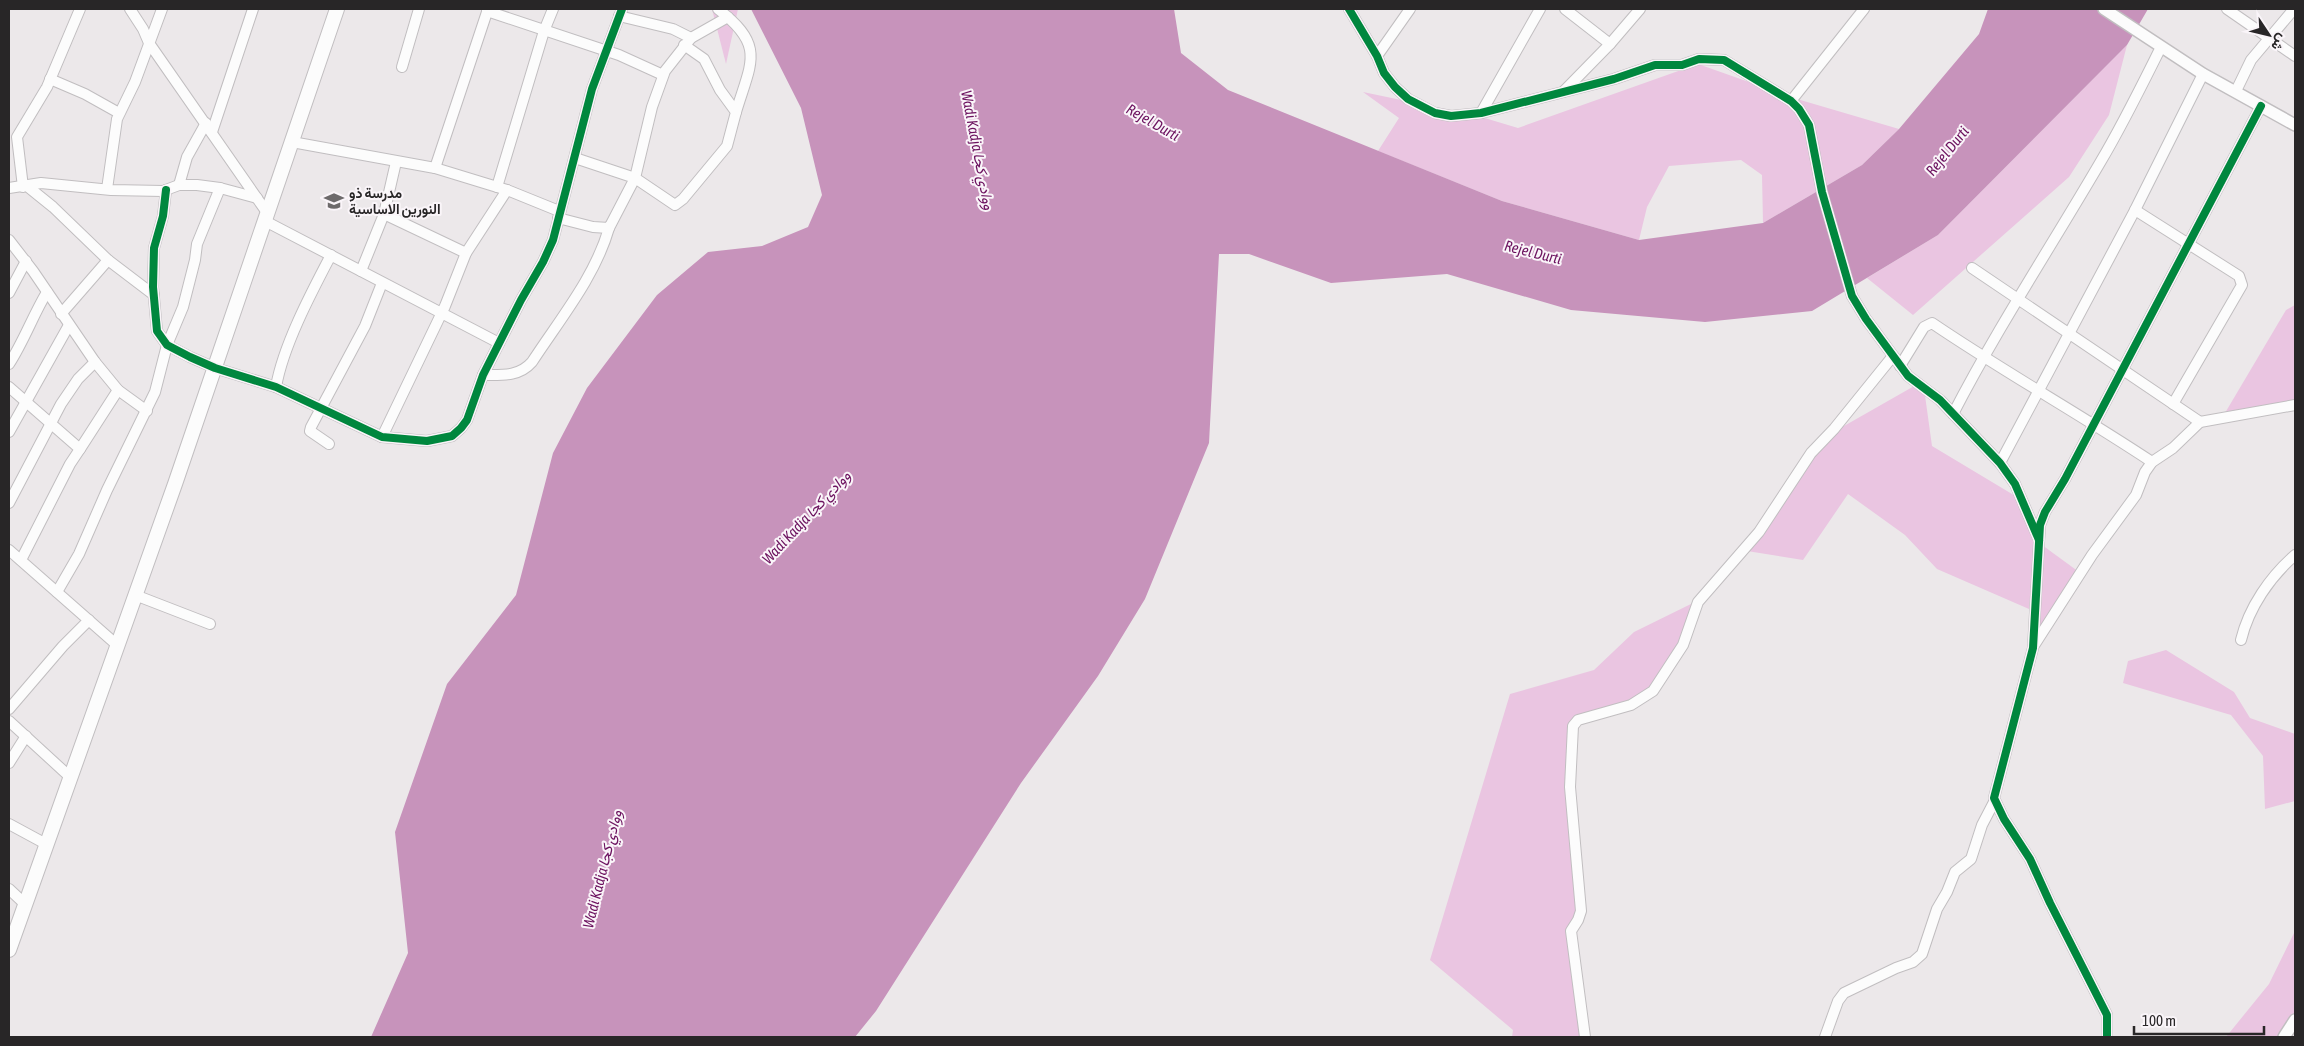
<svg xmlns="http://www.w3.org/2000/svg" width="2304" height="1046" viewBox="0 0 2304 1046" font-family="'Asap Condensed',Vazirmatn,sans-serif">
  <style>
    .green { fill: #eac5e1 }
    .water { fill: #c793bb }
    .lines { fill: none; stroke-linecap: round; stroke-linejoin: round }
    .minor-casing { stroke: #c1bec0; stroke-width: 12 }
    .tertiary-casing { stroke: #c1bec0; stroke-width: 14 }
    .secondary-casing { stroke: #c1bec0; stroke-width: 16 }
    .minor { stroke: #fcfcfc; stroke-width: 10 }
    .tertiary { stroke: #fcfcfc; stroke-width: 11 }
    .secondary { stroke: #fcfcfc; stroke-width: 14 }
    .cycleway-casing { stroke: #faf5f9; stroke-width: 11 }
    .cycleway { stroke: #00873e; stroke-width: 8 }
    .labels { text-anchor: middle; dominant-baseline: central; stroke-width: 4; stroke-linejoin: round; paint-order: stroke }
    .poi-label { font-size: 14px; font-weight: bold; fill: #282627; stroke: #faf5f9; text-anchor: start }
    .water-label { font-size: 15px; font-style: italic; fill: #6c125f; stroke: #faf5f9 }
  </style>
  <rect width="100%" height="100%" fill="#ece8ea"/>
  <g class="green">
    <path d="M 712,9 L 738,9 L 726,64 Z"/>
    <path d="M 2127,45 L 2109,115 L 2069,177 L 1913,315 L 1867,278 L 1938,235 Z"/>
    <path d="M 1698,64 L 1797,99 L 1899,129 L 1862,165 L 1763,223 L 1762,175 L 1741,160 L 1669,166 L 1647,207 L 1639,240 L 1502,201 L 1378,151 L 1399,118 L 1363,92 L 1478,116 L 1518,128 Z"/>
    <path d="M 2295,305 L 2295,403 L 2225,413 L 2286,310 Z"/>
    <path d="M 1923,381 L 1932,446 L 2017,497 L 2035,540 L 2029,609 L 1937,569 L 1905,535 L 1848,494 L 1803,560 L 1747,551 L 1809,461 L 1837,430 Z"/>
    <path d="M 2042,545 L 2079,572 L 2037,635 Z"/>
    <path d="M 1695,602 L 1681,643 L 1651,689 L 1630,703 L 1572,725 L 1580,910 L 1570,931 L 1581,1037 L 1512,1037 L 1513,1030 L 1430,960 L 1510,694 L 1594,670 L 1634,632 Z"/>
    <path d="M 2166,650 L 2234,692 L 2250,718 L 2295,734 L 2295,801 L 2265,809 L 2263,756 L 2231,715 L 2123,683 L 2128,661 Z"/>
    <path d="M 2295,931 L 2295,1016 L 2282,1037 L 2226,1037 L 2269,984 Z"/>
  </g>
  <path class="water" d="M 751,9 L 1174,9 L 1181,53 L 1228,90 L 1502,201 L 1639,240 L 1763,223 L 1862,165 L 1899,129 L 1979,34 L 1988,9 L 2148,9 L 2127,45 L 1938,235 L 1812,311 L 1705,322 L 1571,310 L 1447,274 L 1331,283 L 1249,254 L 1219,254 L 1209,443 L 1145,599 L 1098,676 L 1021,783 L 876,1011 L 855,1037 L 371,1037 L 408,953 L 395,832 L 447,684 L 516,595 L 553,453 L 587,388 L 657,295 L 708,252 L 762,246 L 808,227 L 822,195 L 801,108 Z"/>
  <g class="lines">
    <defs>
      <g id="minor">
        <path d="M 130,9 L 143,29 L 149,43 L 268,214"/>
        <path d="M 718,9 C 766,46 751,62 736,112"/>
        <path d="M 1349,9 L 1377,56 L 1384,73 L 1395,87 L 1408,99 L 1435,113 L 1451,116 L 1481,113 L 1614,79 L 1655,65 L 1682,65 L 1699,59 L 1724,60 L 1791,101 L 1799,109 L 1809,125 L 1822,192 L 1852,296 L 1866,319 L 1908,376 L 1940,400 L 2000,463 L 2015,484 L 2039,540"/>
        <path d="M 1565,9 L 1610,44"/>
        <path d="M 2227,9 L 2295,56"/>
        <path d="M 487,11 L 619,55 L 663,75"/>
        <path d="M 619,16 L 673,29 L 691,38"/>
        <path d="M 684,45 L 704,59 L 720,90 L 736,112 L 727,146 L 683,199 L 675,205 L 635,178 L 652,107 L 665,71 L 691,38 L 728,17"/>
        <path d="M 1377,56 L 1410,9"/>
        <path d="M 402,67 L 419,9"/>
        <path d="M 50,79 L 85,94 L 119,113"/>
        <path d="M 2236,91 L 2251,60 L 2294,9"/>
        <path d="M 1563,92 L 1610,44 L 1640,9"/>
        <path d="M 1791,101 L 1864,9"/>
        <path d="M 1481,113 L 1540,9"/>
        <path d="M 212,132 L 253,9"/>
        <path d="M 292,142 L 435,168 L 507,190 L 559,211"/>
        <path d="M 435,168 L 488,9"/>
        <path d="M 179,185 L 187,157 L 206,123"/>
        <path d="M 27,186 L 53,207 L 108,260 L 154,295"/>
        <path d="M 23,187 L 17,137 L 47,87 L 80,9"/>
        <path d="M 497,187 L 544,31 L 553,9"/>
        <path d="M 9,188 L 41,183 L 111,190 L 163,191 L 179,185 L 197,185 L 220,188 L 257,198"/>
        <path d="M 107,189 L 117,119 L 135,82 L 162,9"/>
        <path d="M 166,190 L 163,216 L 154,248 L 153,287 L 157,331 L 167,345 L 190,357 L 215,368 L 276,387 L 382,437 L 427,441 L 452,436 L 461,428 L 467,420 L 483,375 L 521,300 L 543,262 L 553,240 L 592,89 L 622,9"/>
        <path d="M 2135,210 L 2239,276 L 2242,285 L 2173,404"/>
        <path d="M 384,214 L 466,253"/>
        <path d="M 558,218 L 593,227 L 609,228 L 635,178 L 575,158"/>
        <path d="M 265,221 L 499,343"/>
        <path d="M 9,240 L 33,271 L 95,362 L 118,390 L 147,411"/>
        <path d="M 1972,268 L 2200,422"/>
        <path d="M 361,271 L 384,214 L 396,162"/>
        <path d="M 9,293 L 26,261"/>
        <path d="M 61,314 L 108,260"/>
        <path d="M 9,364 C 24,341 33,315 47,292"/>
        <path d="M 1900,366 L 1924,327 L 1932,323 C 2004,372 2080,414 2152,462"/>
        <path d="M 483,375 C 501,375 519,377 532,362 C 560,319 595,277 609,228"/>
        <path d="M 9,387 L 80,449 L 70,464 L 21,560"/>
        <path d="M 276,387 C 283,346 311,293 331,255"/>
        <path d="M 1953,414 C 1998,327 2052,245 2101,161 C 2123,124 2142,85 2161,47"/>
        <path d="M 9,432 L 69,325"/>
        <path d="M 382,437 L 445,306 L 466,253 L 507,190"/>
        <path d="M 329,444 L 310,431 L 311,427 L 365,326 L 382,283"/>
        <path d="M 80,449 L 118,390"/>
        <path d="M 2000,463 L 2135,210 L 2203,74"/>
        <path d="M 9,503 L 61,404 L 78,379 L 95,362"/>
        <path d="M 9,550 L 117,645"/>
        <path d="M 57,592 L 79,554 L 107,490 L 155,392 L 167,345 L 183,307 L 195,260 L 197,244 L 220,188"/>
        <path d="M 135,595 L 210,624"/>
        <path d="M 2241,640 C 2249,607 2270,577 2295,555"/>
        <path d="M 2033,647 L 2092,555 L 2136,495 L 2145,472 L 2152,462 L 2173,448 L 2200,422 L 2295,405"/>
        <path d="M 9,709 L 63,646 L 89,620"/>
        <path d="M 9,721 L 69,776"/>
        <path d="M 9,763 L 26,736"/>
        <path d="M 9,824 L 46,844"/>
        <path d="M 9,889 L 25,904"/>
        <path d="M 1585,1037 L 1571,931 L 1578,920 L 1581,911 L 1570,787 L 1573,726 L 1578,720 L 1631,705 L 1653,691 L 1683,645 L 1698,602 L 1759,532 L 1811,453 L 1834,429 L 1893,356"/>
        <path d="M 1825,1037 L 1838,1001 L 1844,993 L 1896,968 L 1913,962 L 1922,954 L 1937,909 L 1947,892 L 1955,872 L 1971,859 L 1982,825 L 1994,802"/>
        <path d="M 2107,1037 L 2107,1015 L 2050,903 L 2030,859 L 2004,819 L 1994,798 L 2033,648 L 2040,525 L 2045,512 L 2065,479 L 2261,106"/>
      </g>
      <g id="tertiary">
        <path d="M 2104,9 L 2203,74 L 2295,125"/>
        <path d="M 2284,1037 L 2295,1020"/>
      </g>
      <path id="secondary" d="M 9,950 L 175,484 L 337,9"/>
    </defs>
    <use href="#minor" class="minor-casing"/>
    <use href="#tertiary" class="tertiary-casing"/>
    <use href="#secondary" class="secondary-casing"/>
    <use href="#minor" class="minor"/>
    <use href="#tertiary" class="tertiary"/>
    <use href="#secondary" class="secondary"/>
    <defs>
      <g id="cycleway">
        <path d="M 1349,9 L 1377,56 L 1384,73 L 1395,87 L 1408,99 L 1435,113 L 1451,116 L 1481,113 L 1614,79 L 1655,65 L 1682,65 L 1699,59 L 1724,60 L 1791,101 L 1799,109 L 1809,125 L 1822,192 L 1852,296 L 1866,319 L 1908,376 L 1940,400 L 2000,463 L 2015,484 L 2039,540"/>
        <path d="M 166,190 L 163,216 L 154,248 L 153,287 L 157,331 L 167,345 L 190,357 L 215,368 L 276,387 L 382,437 L 427,441 L 452,436 L 461,428 L 467,420 L 483,375 L 521,300 L 543,262 L 553,240 L 592,89 L 622,9"/>
        <path d="M 2107,1037 L 2107,1015 L 2050,903 L 2030,859 L 2004,819 L 1994,798 L 2033,648 L 2040,525 L 2045,512 L 2065,479 L 2261,106"/>
      </g>
    </defs>
    <use href="#cycleway" class="cycleway-casing"/>
    <use href="#cycleway" class="cycleway"/>
  </g>
  <defs>
    <symbol id="school-bare" viewBox="-9 -9 18 18"><path d="M0-5L7-2L0 1L-7-2ZM-4 1L0 2.5L4 1V4Q0 6-4 4Z" fill="#6d6a6b" stroke="#faf5f9" stroke-width="2.5" paint-order="stroke"/></symbol>
  </defs>
  <g fill-rule="evenodd">
    <use href="#school-bare" x="320" y="187" width="28" height="28"/>
  </g>
  <g class="labels">
    <g class="poi-label">
      <text x="349" y="193">مدرسة ذو<tspan x="349" dy="16">النورين الاساسية</tspan></text>
    </g>
    <g class="water-label">
      <text transform="translate(1153 122) rotate(30)">Rejel Durti</text>
      <text transform="translate(978 150) rotate(79)">Wadi Kadja ووادي كجا</text>
      <text transform="translate(1947 151) rotate(-51)">Rejel Durti</text>
      <text transform="translate(1533 252) rotate(14)">Rejel Durti</text>
      <text transform="translate(806 517) rotate(-47)">Wadi Kadja ووادي كجا</text>
      <text transform="translate(602 869) rotate(-76)">Wadi Kadja ووادي كجا</text>
    </g>
  </g>
  <rect width="2304" height="1046" fill="none" stroke="#282627" stroke-width="20"/>
  <g transform="translate(2269 35) rotate(125)" stroke="#faf5f9" stroke-width="4" paint-order="stroke">
  <path d="M0-4L9 19L0 12L-9 19Z" fill="#282627"/>
  <text y="-8" font-size="14" font-weight="bold" text-anchor="middle" fill="#282627">ش</text>
  </g>
  <path d="M2134 1026v8h130v-8" fill="none" stroke="#282627" stroke-width="2.5"/>
  <text x="2142" y="1026" font-size="15" fill="#282627" stroke="#faf5f9" stroke-width="4" paint-order="stroke">100 m</text>
</svg>
